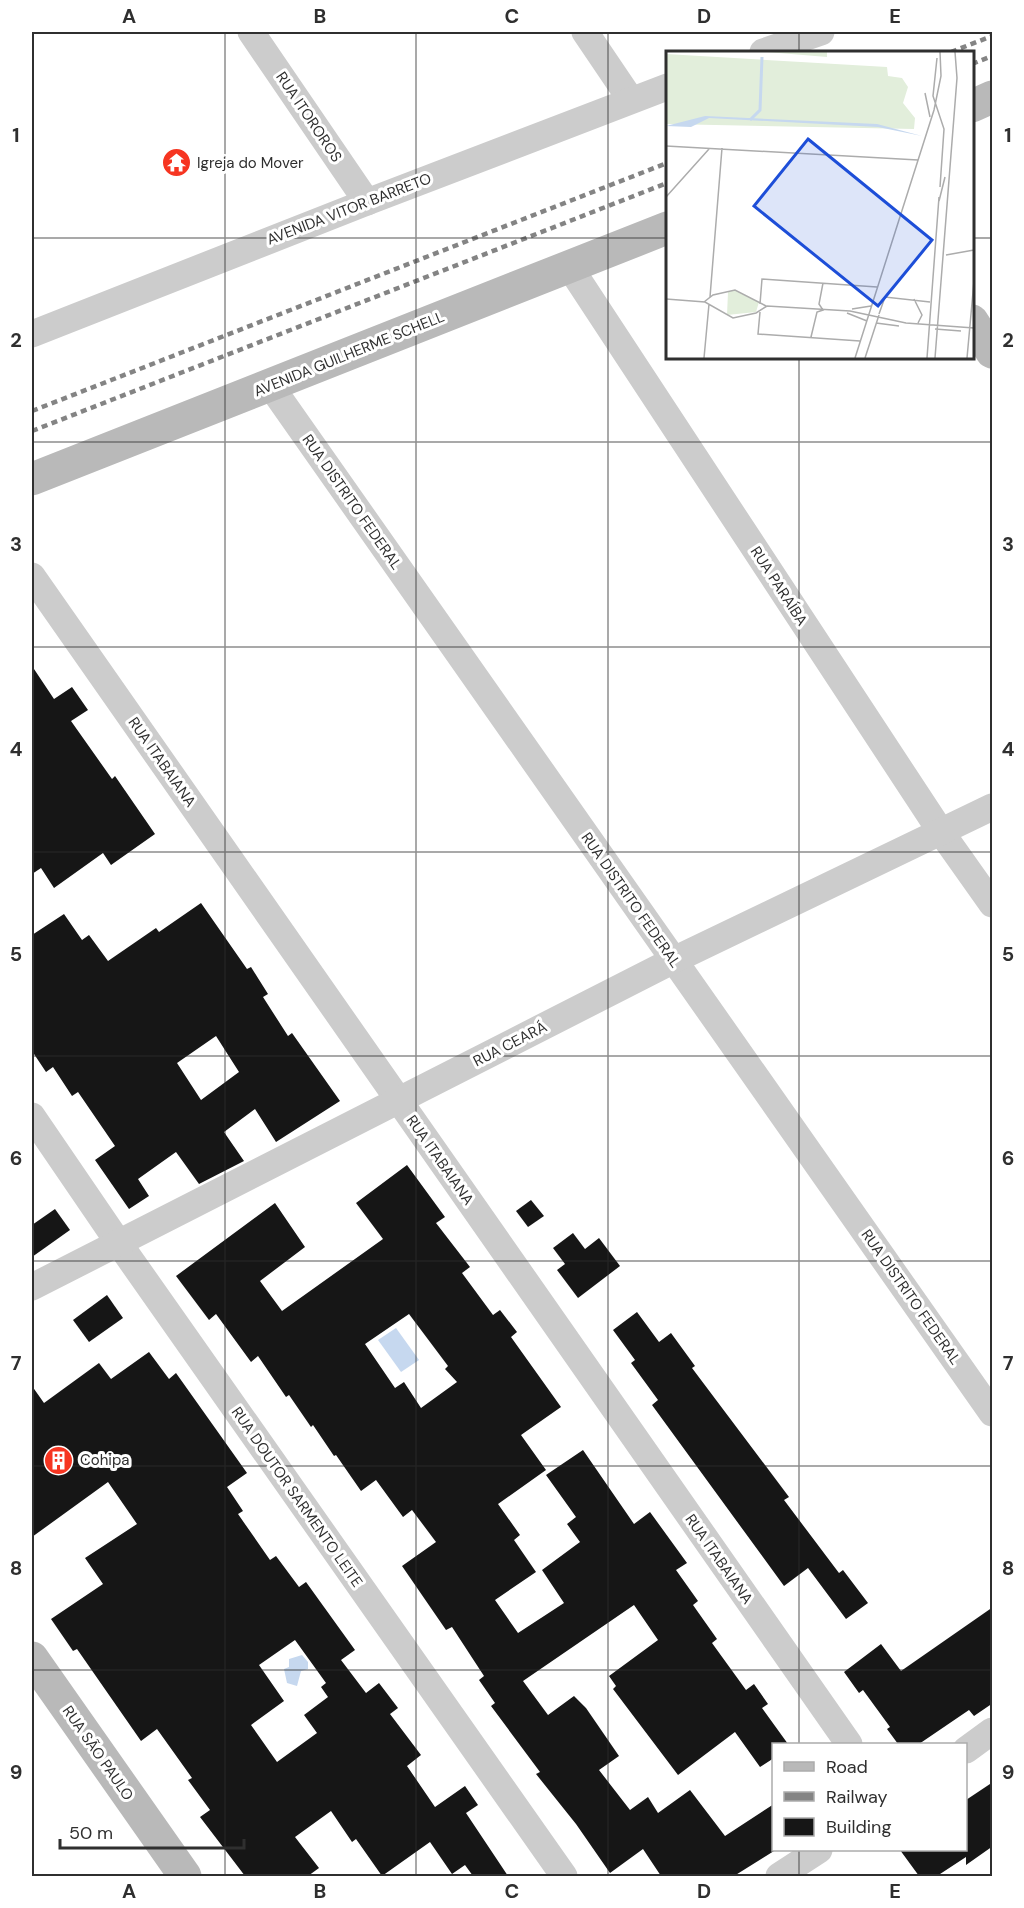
<svg xmlns="http://www.w3.org/2000/svg" width="1024" height="1908" viewBox="0 0 1024 1908" font-family="'DM Sans',sans-serif">
  <style>
    .water { fill: #c6d8ef }
    .building { fill: #161616; fill-rule: evenodd }
    .lines { fill: none; stroke-linecap: round; stroke-linejoin: round }
    .street { stroke: #ccc; stroke-width: 27 }
    .secondary { stroke: #b9b9b9; stroke-width: 33 }
    .rail { stroke: #848484; stroke-width: 4.5; stroke-dasharray: 6 4.5; stroke-linecap: butt }
    .grid { fill: none; stroke: #2f2f2f; stroke-width: 1.5; stroke-opacity: 0.55 }
    .labels { text-anchor: middle; dominant-baseline: central; stroke-width: 6; stroke-linejoin: round; paint-order: stroke }
    .street-label { font-size: 15px; fill: #2f2f2f; stroke: #fff }
    .poi-label { font-size: 15px; fill: #2f2f2f; stroke: #fff; text-anchor: start }
    .inset-river { fill: none; stroke: #c6d8ef; stroke-width: 3 }
    .inset-road { fill: none; stroke: #acacac; stroke-width: 1.5 }
    .view { fill: #1d4ed8; fill-opacity: 0.15; stroke: #1d4ed8; stroke-width: 3 }
    .inset-edge { fill: none; stroke: #2f2f2f; stroke-width: 3 }
    .neatline { fill: none; stroke: #2f2f2f; stroke-width: 2 }
    .grid-label { font-size: 20px; text-anchor: middle; font-weight: bold; fill: #2f2f2f }
  </style>
  <rect width="100%" height="100%" fill="#fff"/>
  <g class="water">
    <path d="M 396,1328 L 419,1360 L 401,1372 L 378,1340 Z"/>
    <path d="M 302,1655 L 308,1662 L 308,1669 L 301,1671 L 297,1686 L 287,1683 L 284,1669 L 289,1667 L 289,1659 Z"/>
  </g>
  <g class="building">
    <path d="M 32,666 L 54,699 L 72,687 L 88,710 L 71,721 L 112,779 L 115,776 L 155,834 L 111,865 L 103,853 L 54,888 L 41,868 L 32,874 Z"/>
    <path d="M 201,903 L 247,969 L 251,967 L 268,994 L 263,997 L 288,1036 L 292,1033 L 340,1101 L 276,1142 L 255,1109 L 224,1132 L 244,1161 L 199,1184 L 176,1152 L 138,1179 L 149,1196 L 129,1209 L 95,1160 L 115,1146 L 78,1092 L 72,1096 L 53,1067 L 46,1072 L 32,1051 L 32,935 L 64,914 L 82,940 L 89,935 L 108,961 L 156,928 L 159,932 ZM 216,1036 L 239,1072 L 201,1100 L 177,1063 Z"/>
    <path d="M 407,1165 L 445,1217 L 436,1223 L 470,1267 L 462,1273 L 493,1315 L 500,1310 L 517,1332 L 511,1337 L 561,1407 L 521,1435 L 546,1470 L 498,1504 L 520,1535 L 514,1540 L 536,1572 L 495,1600 L 518,1633 L 564,1603 L 542,1570 L 580,1542 L 567,1524 L 576,1517 L 546,1475 L 583,1450 L 634,1524 L 650,1512 L 687,1563 L 676,1570 L 698,1601 L 693,1605 L 717,1639 L 712,1643 L 746,1690 L 754,1684 L 768,1704 L 762,1708 L 788,1744 L 774,1744 L 774,1758 L 760,1767 L 735,1732 L 678,1775 L 613,1689 L 616,1686 L 609,1676 L 658,1640 L 634,1605 L 523,1681 L 548,1715 L 574,1696 L 586,1708 L 619,1756 L 599,1770 L 630,1810 L 648,1797 L 658,1813 L 690,1790 L 725,1836 L 774,1804 L 774,1851 L 734,1876 L 661,1876 L 643,1849 L 610,1873 L 576,1824 L 536,1774 L 540,1772 L 491,1706 L 495,1703 L 479,1680 L 484,1676 L 452,1627 L 446,1630 L 402,1566 L 436,1542 L 412,1510 L 403,1517 L 376,1480 L 361,1491 L 336,1455 L 334,1456 L 313,1425 L 311,1427 L 289,1395 L 286,1397 L 258,1356 L 251,1362 L 216,1314 L 209,1320 L 176,1276 L 275,1203 L 305,1247 L 260,1281 L 282,1311 L 383,1239 L 356,1203 ZM 409,1314 L 448,1366 L 445,1369 L 457,1382 L 421,1408 L 404,1382 L 395,1388 L 365,1344 Z"/>
    <path d="M 531,1200 L 544,1216 L 528,1227 L 516,1211 Z"/>
    <path d="M 55,1209 L 70,1230 L 32,1257 L 32,1225 Z"/>
    <path d="M 573,1233 L 585,1249 L 599,1238 L 620,1266 L 578,1298 L 557,1270 L 565,1264 L 553,1248 Z"/>
    <path d="M 107,1295 L 123,1318 L 89,1342 L 73,1320 Z"/>
    <path d="M 637,1312 L 659,1342 L 671,1333 L 695,1366 L 692,1368 L 789,1497 L 784,1500 L 839,1573 L 843,1570 L 868,1603 L 846,1619 L 808,1568 L 784,1586 L 652,1405 L 658,1400 L 631,1363 L 635,1360 L 613,1330 Z"/>
    <path d="M 149,1352 L 169,1379 L 176,1373 L 247,1473 L 227,1487 L 243,1511 L 238,1514 L 270,1560 L 276,1556 L 299,1587 L 306,1582 L 342,1632 L 355,1650 L 341,1660 L 366,1693 L 379,1683 L 398,1708 L 390,1714 L 421,1755 L 407,1766 L 435,1807 L 465,1786 L 478,1805 L 466,1813 L 508,1876 L 473,1876 L 465,1865 L 452,1874 L 430,1842 L 382,1876 L 356,1839 L 352,1842 L 331,1811 L 295,1837 L 319,1868 L 308,1876 L 245,1876 L 200,1817 L 210,1810 L 188,1780 L 192,1778 L 157,1729 L 141,1741 L 77,1649 L 73,1651 L 51,1619 L 103,1584 L 85,1558 L 137,1524 L 108,1482 L 32,1537 L 32,1386 L 44,1403 L 99,1363 L 111,1379 ZM 295,1640 L 326,1683 L 321,1687 L 328,1697 L 304,1715 L 317,1733 L 277,1762 L 251,1725 L 284,1701 L 259,1665 Z"/>
    <path d="M 993,1607 L 993,1703 L 974,1716 L 969,1710 L 919,1744 L 898,1744 L 887,1729 L 890,1727 L 863,1690 L 859,1693 L 844,1672 L 881,1644 L 901,1671 Z"/>
    <path d="M 993,1782 L 993,1846 L 966,1865 L 966,1857 L 937,1876 L 919,1876 L 900,1850 L 966,1850 L 966,1800 Z"/>
  </g>
  <g class="lines">
    <g class="street">
      <path d="M 251,32 L 367,202"/>
      <path d="M 585,32 L 631,100"/>
      <path d="M 763,52 L 821,32"/>
      <path d="M 569,266 L 941,832 L 992,904"/>
      <path d="M 32,334 L 367,202 L 667,87"/>
      <path d="M 270,385 L 992,1413"/>
      <path d="M 32,576 L 849,1744"/>
      <path d="M 32,1116 L 118,1242 L 564,1876"/>
      <path d="M 32,1287 L 674,960 L 992,807"/>
      <path d="M 966,1750 L 992,1731"/>
      <path d="M 779,1876 L 819,1850"/>
    </g>
    <g class="secondary">
      <path d="M 972,106 L 992,97"/>
      <path d="M 972,321 L 992,352"/>
      <path d="M 32,479 L 667,228"/>
      <path d="M 32,1658 L 185,1876"/>
    </g>
    <g class="rail">
      <path d="M 951,52 L 992,36"/>
      <path d="M 972,64 L 992,56"/>
      <path d="M 32,411 L 667,163"/>
      <path d="M 32,431 L 667,183"/>
    </g>
  </g>
  <path class="grid" d="M 225,32 L 225,1876M 416,32 L 416,1876M 608,32 L 608,1876M 799,32 L 799,52M 32,238 L 667,238M 972,238 L 992,238M 799,357 L 799,1744M 32,442 L 992,442M 32,647 L 992,647M 32,852 L 992,852M 32,1056 L 992,1056M 32,1261 L 992,1261M 32,1466 L 992,1466M 32,1670 L 992,1670M 799,1850 L 799,1876"/>
  <defs>
    <symbol id="temple-disc" viewBox="-11 -11 22 22"><circle r="9.5" fill="#f63521" stroke="#fff"/><path d="M0-6L5-2H3V0L6.5 2.5H4V6H1.5V3h-3V6H-4V2.5H-6.5L-3 0V-2H-5Z" fill="#fff"/></symbol>
    <symbol id="building-disc" viewBox="-11 -11 22 22"><circle r="9.5" fill="#f63521" stroke="#fff"/><path d="M-4-6H4V6H1V3H-1V6H-4ZM-2.5-4.3h1.7v1.8h-1.7ZM.8-4.3h1.7v1.8H.8ZM-2.5-1h1.7V.8h-1.7ZM.8-1h1.7V.8H.8Z" fill="#fff"/></symbol>
  </defs>
  <g fill-rule="evenodd">
    <use href="#temple-disc" x="160" y="146" width="33" height="33"/>
    <use href="#building-disc" x="42" y="1444" width="33" height="33"/>
  </g>
  <g class="labels">
    <g class="street-label">
      <text transform="translate(309 117) rotate(56)">RUA ITOROROS</text>
      <text transform="translate(349 209) rotate(-21)">AVENIDA VITOR BARRETO</text>
      <text transform="translate(349 354) rotate(-22)">AVENIDA GUILHERME SCHELL</text>
      <text transform="translate(352 502) rotate(55)">RUA DISTRITO FEDERAL</text>
      <text transform="translate(779 586) rotate(57)">RUA PARAÍBA</text>
      <text transform="translate(162 762) rotate(55)">RUA ITABAIANA</text>
      <text transform="translate(631 900) rotate(55)">RUA DISTRITO FEDERAL</text>
      <text transform="translate(510 1044) rotate(-27)">RUA CEARÁ</text>
      <text transform="translate(440 1160) rotate(55)">RUA ITABAIANA</text>
      <text transform="translate(911 1297) rotate(55)">RUA DISTRITO FEDERAL</text>
      <text transform="translate(297 1497) rotate(55)">RUA DOUTOR SARMENTO LEITE</text>
      <text transform="translate(719 1559) rotate(55)">RUA ITABAIANA</text>
      <text transform="translate(98 1753) rotate(55)">RUA SÃO PAULO</text>
    </g>
    <g class="poi-label">
      <text x="197" y="163">Igreja do Mover</text>
      <text x="80" y="1460">Cohipa</text>
    </g>
  </g>
  <g transform="translate(666 51)">
    <rect width="308" height="308" fill="#fff"/>
    <path d="M 101,1 L 161,1 L 161,6 ZM 0,3 L 221,16 L 222,25 L 236,27 L 242,36 L 237,52 L 249,67 L 248,78 L 0,73 ZM 69,239 L 93,251 L 90,261 L 61,264 L 62,241 Z" fill="#e2eedb"/>
    <path d="M 39,65 L 211,73 L 256,85 L 212,76 L 43,67 L 25,76 L 0,75 Z" fill="#c6d8ef"/>
    <path class="inset-river" d="M 84,69 L 94,59 L 96,6"/>
    <path class="inset-road" d="M 271,7 L 267,45 L 278,78 L 274,136M 259,42 L 264,66M 0,95 L 252,109M 0,146 L 43,98M 273,150 L 279,126M 280,204 L 308,199M 44,246 L 56,97M 0,248 L 39,251 L 67,267 L 90,262 L 101,255 L 184,260 L 240,272 L 308,277M 248,248 L 256,264 L 252,272M 38,251 L 47,244 L 69,239 L 100,255M 94,253 L 96,228 L 211,236M 186,258 L 205,255M 94,261 L 92,283 L 194,290M 181,262 L 201,270M 213,263 L 219,246 L 264,251M 210,272 L 233,275M 269,278 L 295,280M 145,286 L 151,261 L 157,259 L 153,253 L 157,232M 38,307 L 43,253M 189,307 L 268,59 L 275,25 L 274,1M 199,307 L 213,264M 261,307 L 273,146M 269,307 L 291,27 L 289,1M 301,307 L 308,230"/>
    <path class="view" d="M 142,88 L 266,189 L 212,255 L 88,155 Z"/>
    <rect width="308" height="308" class="inset-edge"/>
  </g>
  <rect width="1024" height="1908" fill="none" stroke="#ffffff" stroke-width="66"/>
  <rect x="772" y="1743" width="195" height="108" fill="#ffffff" stroke="#acacac" stroke-width="1.5"/>
  <rect x="784" y="1762" width="30" height="9" fill="#b9b9b9" stroke="#acacac" stroke-width="1.5"/>
  <text x="826" y="1773" font-size="18" fill="#2f2f2f">Road</text>
  <rect x="784" y="1792" width="30" height="9" fill="#848484" stroke="#acacac" stroke-width="1.5"/>
  <text x="826" y="1803" font-size="18" fill="#2f2f2f">Railway</text>
  <rect x="784" y="1818" width="30" height="18" fill="#161616" stroke="#acacac" stroke-width="1.5"/>
  <text x="826" y="1833" font-size="18" fill="#2f2f2f">Building</text>
  <path d="M60 1839v9h184v-9" fill="none" stroke="#2f2f2f" stroke-width="3"/>
  <text x="69" y="1839" font-size="18" fill="#2f2f2f" stroke="#ffffff" stroke-width="4.5" paint-order="stroke">50 m</text>
  <rect x="33" y="33" width="958" height="1842" class="neatline"/>
  <g class="grid-label">
    <text x="129" y="23">A</text>
    <text x="320" y="23">B</text>
    <text x="512" y="23">C</text>
    <text x="704" y="23">D</text>
    <text x="895" y="23">E</text>
    <text x="16" y="142">1</text>
    <text x="1008" y="142">1</text>
    <text x="16" y="347">2</text>
    <text x="1008" y="347">2</text>
    <text x="16" y="551">3</text>
    <text x="1008" y="551">3</text>
    <text x="16" y="756">4</text>
    <text x="1008" y="756">4</text>
    <text x="16" y="961">5</text>
    <text x="1008" y="961">5</text>
    <text x="16" y="1165">6</text>
    <text x="1008" y="1165">6</text>
    <text x="16" y="1370">7</text>
    <text x="1008" y="1370">7</text>
    <text x="16" y="1575">8</text>
    <text x="1008" y="1575">8</text>
    <text x="16" y="1779">9</text>
    <text x="1008" y="1779">9</text>
    <text x="129" y="1898">A</text>
    <text x="320" y="1898">B</text>
    <text x="512" y="1898">C</text>
    <text x="704" y="1898">D</text>
    <text x="895" y="1898">E</text>
  </g>
</svg>
